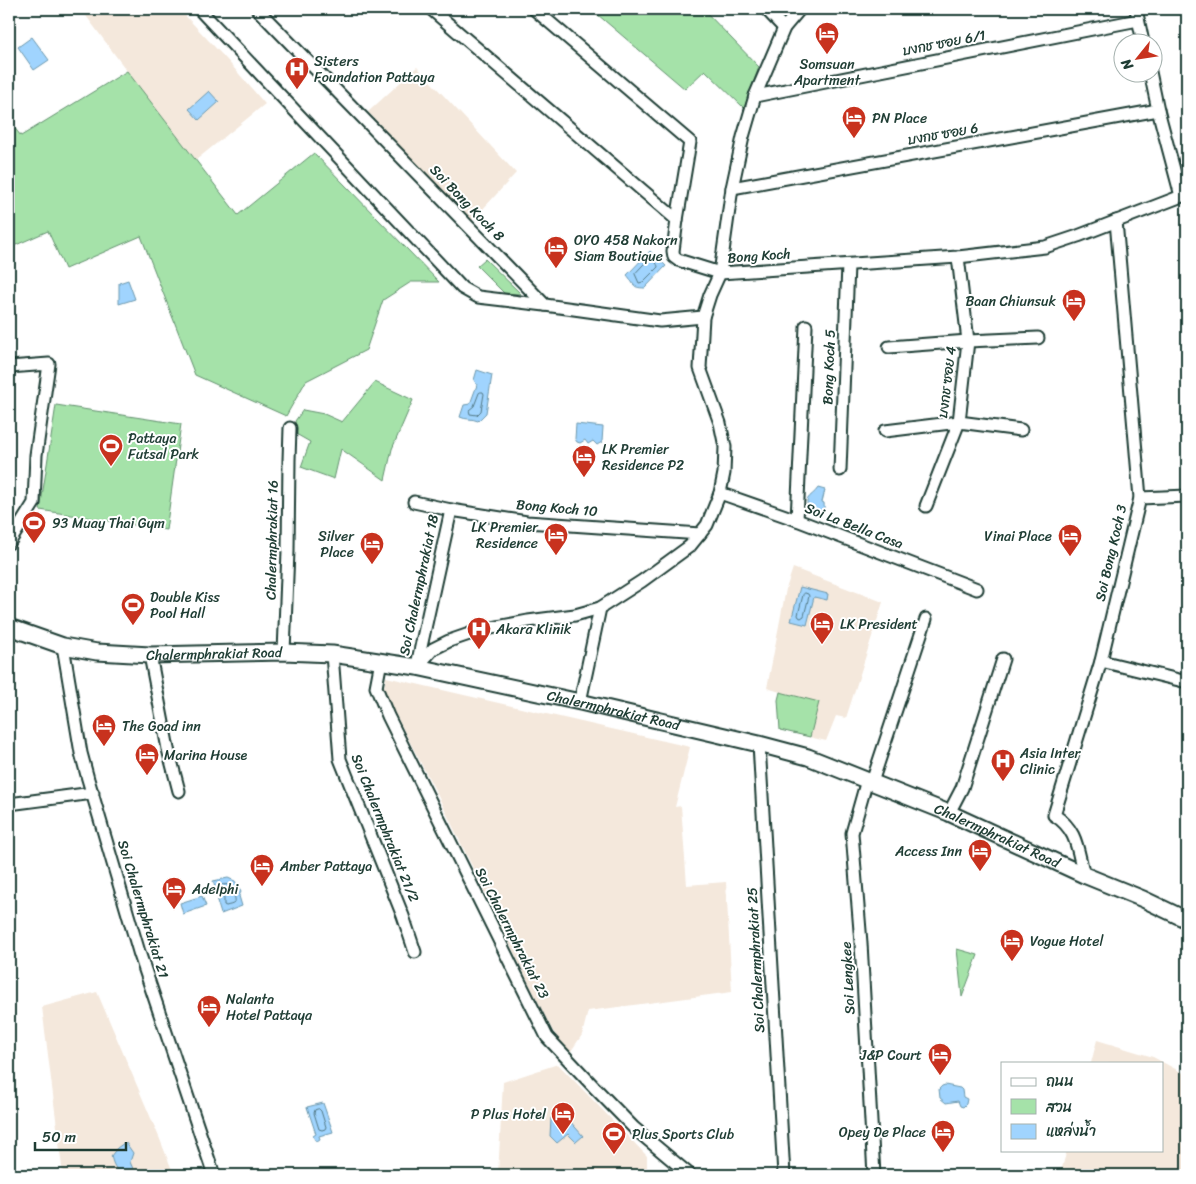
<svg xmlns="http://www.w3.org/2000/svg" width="1196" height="1184" viewBox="0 0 1196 1184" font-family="Sriracha,'Playpen Sans Thai',sans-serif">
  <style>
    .built { fill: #f4e8dc }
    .green { fill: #a5e2a9; stroke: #62906e }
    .water { fill: #a0d4fe; stroke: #6c98ad }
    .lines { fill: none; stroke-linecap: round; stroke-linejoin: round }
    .shore { stroke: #537985; stroke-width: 1 }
    .street-casing { stroke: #1f3d34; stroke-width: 15 }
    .secondary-casing { stroke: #1f3d34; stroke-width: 19 }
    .street { stroke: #fff; stroke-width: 11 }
    .secondary { stroke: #fff; stroke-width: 15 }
    .labels { text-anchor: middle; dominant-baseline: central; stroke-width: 4; stroke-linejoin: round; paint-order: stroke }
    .street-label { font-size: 14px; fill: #1f3d34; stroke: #fff }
    .poi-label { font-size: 14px; fill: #1f3d34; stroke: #fff; text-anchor: start }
  </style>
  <rect width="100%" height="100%" fill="#fff"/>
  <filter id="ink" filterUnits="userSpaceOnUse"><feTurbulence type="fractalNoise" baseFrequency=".02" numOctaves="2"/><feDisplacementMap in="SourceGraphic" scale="10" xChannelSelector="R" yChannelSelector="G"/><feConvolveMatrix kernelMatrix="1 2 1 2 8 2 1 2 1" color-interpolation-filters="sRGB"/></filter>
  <g filter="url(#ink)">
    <g class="built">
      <path d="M 81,9 L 179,9 L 227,60 L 265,104 L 196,160 L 127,71 Z"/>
      <path d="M 417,67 L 516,173 L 471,222 L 368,112 Z"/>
      <path d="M 793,568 L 883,602 L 846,718 L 836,716 L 826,741 L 780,730 L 778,700 L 780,692 L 767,688 L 786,589 Z"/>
      <path d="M 386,677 L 690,747 L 675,807 L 681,806 L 687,885 L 726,882 L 732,992 L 588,1011 L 582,1035 L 569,1054 L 553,1031 L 540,1006 L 437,794 L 398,719 L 383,693 Z"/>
      <path d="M 97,992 L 159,1137 L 174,1175 L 63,1175 L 42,1007 Z"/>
      <path d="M 1097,1040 L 1153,1057 L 1181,1072 L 1187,1074 L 1187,1175 L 1060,1175 L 1067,1150 L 1162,1150 L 1162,1063 L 1091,1063 Z"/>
      <path d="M 558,1064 L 647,1156 L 647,1175 L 498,1175 L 503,1082 Z"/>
    </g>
    <g class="green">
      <path d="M 591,9 L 703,9 L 759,67 L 744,108 L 705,70 L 685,89 Z"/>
      <path d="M 127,71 L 238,215 L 314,153 L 439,282 L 411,282 L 383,300 L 366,350 L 306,381 L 286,416 L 195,375 L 141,236 L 65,269 L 48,231 L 9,248 L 9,121 L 21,136 Z"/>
      <path d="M 485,259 L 521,294 L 504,293 L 477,266 Z"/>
      <path d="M 375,382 L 413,400 L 392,449 L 385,480 L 341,449 L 334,479 L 301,467 L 310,442 L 296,434 L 295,421 L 303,410 L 324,414 L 342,422 Z"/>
      <path d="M 56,405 L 181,424 L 166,530 L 40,510 Z"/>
      <path d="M 780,692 L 819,702 L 810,737 L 780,730 L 778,700 Z"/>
      <path d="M 957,949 L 978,955 L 962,997 Z"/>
    </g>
    <g class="water">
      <path d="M 32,37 L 49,60 L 34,70 L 18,47 Z"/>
      <path d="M 209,91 L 219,102 L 199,120 L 189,109 Z"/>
      <path d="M 650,251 L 666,266 L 645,288 C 631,288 635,284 627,275 Z"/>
      <path d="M 128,280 L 135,299 L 119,304 L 119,283 Z"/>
      <path d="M 477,370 L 492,375 L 486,413 L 478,421 C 471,418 466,420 460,417 L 464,405 L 470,404 L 477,385 L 474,380 Z"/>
      <path d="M 576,424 L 603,427 L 602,442 L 597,445 L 593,441 L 588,444 L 585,440 L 580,443 L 577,442 L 575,439 Z"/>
      <path d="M 818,488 L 825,490 L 822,502 L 824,503 C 825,510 822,513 815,514 C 809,511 807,507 807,500 C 810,495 815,493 818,488 Z"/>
      <path d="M 800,587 L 828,594 L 827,600 L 814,597 L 807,625 L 791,621 Z"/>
      <path d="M 228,878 L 235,881 L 241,892 L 239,896 L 242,906 L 221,914 L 217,901 L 219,900 L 213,881 Z"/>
      <path d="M 202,896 L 206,906 L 183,914 L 180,903 Z"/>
      <path d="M 945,1085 L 960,1088 L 962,1090 L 963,1097 L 967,1099 L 966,1104 L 963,1107 L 960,1106 L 958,1101 L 946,1103 L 940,1098 L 939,1089 L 942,1086 Z"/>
      <path d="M 323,1103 L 333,1132 L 319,1136 L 320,1139 L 317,1141 L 315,1140 L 313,1136 L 316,1134 L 307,1107 Z"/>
      <path d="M 560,1110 L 583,1136 L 576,1142 L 568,1134 L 557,1143 L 550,1136 L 551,1118 Z"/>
      <path d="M 124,1143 L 126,1143 L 133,1153 L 130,1162 L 134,1171 L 132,1175 L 128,1175 L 126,1171 L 119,1172 C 114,1167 113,1163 111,1156 L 117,1148 Z"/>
    </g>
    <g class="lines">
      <g class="shore">
        <path d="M 649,259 C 653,259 658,264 658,267 L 643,282 L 639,283 L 635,274 Z"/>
        <path d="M 481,392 L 483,392 L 484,394 L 481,411 L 477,415 L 470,414 L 469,410 L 474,406 L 479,393 Z"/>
        <path d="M 805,593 L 808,594 L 809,596 L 804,616 L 801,618 L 799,617 L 798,615 L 803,595 Z"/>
        <path d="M 222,885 C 232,883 234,887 234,895 C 235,899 236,901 234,903 C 232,905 229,905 226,906 L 224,905 L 224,899 L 221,887 Z"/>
        <path d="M 319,1109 L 321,1111 L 326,1127 L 325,1129 L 322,1130 L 319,1129 L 314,1113 L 315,1110 Z"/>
      </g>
      <defs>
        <g id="street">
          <path d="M 199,9 L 462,288 L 478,297 L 545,305"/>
          <path d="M 257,9 L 545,305 L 660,321 L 703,317"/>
          <path d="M 431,9 L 677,220"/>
          <path d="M 534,9 L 690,142 L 677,220 L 673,251 L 674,257 L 678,260 L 720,273 L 958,257 L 1045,247 L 1078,236 L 1187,194"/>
          <path d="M 766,9 L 784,28"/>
          <path d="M 1136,9 L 1143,42"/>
          <path d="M 1150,72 L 1158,110 L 1181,196"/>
          <path d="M 755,96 L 1138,20"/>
          <path d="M 732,188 L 1158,110"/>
          <path d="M 889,347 L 968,341 L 1038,338"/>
          <path d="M 9,367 L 49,364 L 36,455 L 34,503 L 9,543"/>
          <path d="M 885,431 L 959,422 L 1021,430"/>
          <path d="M 840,470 L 848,265"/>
          <path d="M 720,493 L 797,520 L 977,589"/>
          <path d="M 1140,498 L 1187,496"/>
          <path d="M 414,502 L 451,510 L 527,522 L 700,534"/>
          <path d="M 926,506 L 959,422 L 968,341 L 958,257"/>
          <path d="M 797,520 L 806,326"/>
          <path d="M 63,646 L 81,753 L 88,779 L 139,952 L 214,1175"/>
          <path d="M 284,652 L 288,551 L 289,460 L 290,428"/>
          <path d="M 332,654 L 340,759 L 403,916 L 415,952"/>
          <path d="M 150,655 L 168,749 L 179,791"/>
          <path d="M 381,661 L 376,687 L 388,716 L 547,1037 L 595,1088 L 634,1128 L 690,1175"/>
          <path d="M 1101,661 L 1187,682"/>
          <path d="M 417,665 L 451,510"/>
          <path d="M 417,667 L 433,649 L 449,641 L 481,630 L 528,621 L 575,615 L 600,608 L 642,581 L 690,546 L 707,525 L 720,493 L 724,473 L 725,447 L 720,423 L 700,368 L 703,317 L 710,295 L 720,273 L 732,188 L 743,137 L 755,96 L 784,28 L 800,9"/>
          <path d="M 580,702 L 600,608"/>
          <path d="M 759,744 L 784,1175"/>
          <path d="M 867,780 L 852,833 L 861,943 L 874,1175"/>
          <path d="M 872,782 L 926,619"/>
          <path d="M 9,804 L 93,793"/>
          <path d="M 949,813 L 962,788 L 1003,659"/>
          <path d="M 1084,875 C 1077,850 1078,830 1054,815 L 1101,661 L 1140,498 L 1116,221"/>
        </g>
        <g id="secondary">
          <path id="s1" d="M 9,627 L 63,646 L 97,652 L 150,655 L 284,652 L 332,654 L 365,659 L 417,667 L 580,702 L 759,744 L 808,757 L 949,813 L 1084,875 L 1143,899 L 1187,920"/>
        </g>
      </defs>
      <use href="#street" class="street-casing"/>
      <use href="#secondary" class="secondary-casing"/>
      <use href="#street" class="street"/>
      <use href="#secondary" class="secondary"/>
    </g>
  </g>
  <defs>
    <symbol id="hotel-pin" viewBox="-11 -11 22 30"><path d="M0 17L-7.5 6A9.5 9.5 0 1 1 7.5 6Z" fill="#c8321e" stroke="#fff"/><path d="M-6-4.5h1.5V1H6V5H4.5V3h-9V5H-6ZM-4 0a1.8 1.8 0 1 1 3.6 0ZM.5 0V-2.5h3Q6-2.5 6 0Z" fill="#fff"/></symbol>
    <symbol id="hospital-pin" viewBox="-11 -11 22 30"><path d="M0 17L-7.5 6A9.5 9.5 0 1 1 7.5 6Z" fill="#c8321e" stroke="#fff"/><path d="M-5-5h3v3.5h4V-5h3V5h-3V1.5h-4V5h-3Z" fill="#fff"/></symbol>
    <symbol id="stadium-pin" viewBox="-11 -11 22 30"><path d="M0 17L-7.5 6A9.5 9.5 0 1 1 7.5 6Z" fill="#c8321e" stroke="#fff"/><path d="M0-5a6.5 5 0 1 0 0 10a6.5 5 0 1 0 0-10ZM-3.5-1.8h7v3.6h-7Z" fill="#fff"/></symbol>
  </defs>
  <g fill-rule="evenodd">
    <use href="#hotel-pin" x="813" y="20" width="28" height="38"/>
    <use href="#hospital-pin" x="283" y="55" width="28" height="38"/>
    <use href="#hotel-pin" x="840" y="104" width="28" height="38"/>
    <use href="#hotel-pin" x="542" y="234" width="28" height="38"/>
    <use href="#hotel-pin" x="1060" y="287" width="28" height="38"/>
    <use href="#stadium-pin" x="97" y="432" width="28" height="38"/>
    <use href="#hotel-pin" x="570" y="443" width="28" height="38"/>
    <use href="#stadium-pin" x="20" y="509" width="28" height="38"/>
    <use href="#hotel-pin" x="542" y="521" width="28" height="38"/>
    <use href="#hotel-pin" x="1056" y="522" width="28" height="38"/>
    <use href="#hotel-pin" x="358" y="530" width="28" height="38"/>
    <use href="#stadium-pin" x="119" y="591" width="28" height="38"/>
    <use href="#hotel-pin" x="808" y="610" width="28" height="38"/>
    <use href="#hospital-pin" x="465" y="615" width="28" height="38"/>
    <use href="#hotel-pin" x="90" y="712" width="28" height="38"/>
    <use href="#hotel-pin" x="133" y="741" width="28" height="38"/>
    <use href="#hospital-pin" x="989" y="747" width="28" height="38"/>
    <use href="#hotel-pin" x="966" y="837" width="28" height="38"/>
    <use href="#hotel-pin" x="248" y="852" width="28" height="38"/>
    <use href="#hotel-pin" x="160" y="875" width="28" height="38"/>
    <use href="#hotel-pin" x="998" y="927" width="28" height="38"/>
    <use href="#hotel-pin" x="195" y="993" width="28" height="38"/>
    <use href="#hotel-pin" x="926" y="1041" width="28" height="38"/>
    <use href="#hotel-pin" x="549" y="1100" width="28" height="38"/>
    <use href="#hotel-pin" x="929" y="1118" width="28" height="38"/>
    <use href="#stadium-pin" x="600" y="1120" width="28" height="38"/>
  </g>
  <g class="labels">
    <g class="street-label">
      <text transform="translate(944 43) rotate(-11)">บงกช ซอย 6/1</text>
      <text transform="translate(943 134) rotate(-10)">บงกช ซอย 6</text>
      <text transform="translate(467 203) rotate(46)">Soi Bong Koch 8</text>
      <text transform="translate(759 256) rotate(-4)">Bong Koch</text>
      <text transform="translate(829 367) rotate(-88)">Bong Koch 5</text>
      <text transform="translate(947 382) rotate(-83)">บงกช ซอย 4</text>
      <text transform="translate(557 508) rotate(5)">Bong Koch 10</text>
      <text transform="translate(854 526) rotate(21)">Soi La Bella Casa</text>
      <text transform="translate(272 540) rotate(-89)">Chalermphrakiat 16</text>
      <text transform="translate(1111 553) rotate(-77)">Soi Bong Koch 3</text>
      <text transform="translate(419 585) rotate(-78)">Soi Chalermphrakiat 18</text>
      <text stroke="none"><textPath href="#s1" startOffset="209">Chalermphrakiat Road</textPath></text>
      <text stroke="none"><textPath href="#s1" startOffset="614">Chalermphrakiat Road</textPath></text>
      <text transform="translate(385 828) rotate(68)">Soi Chalermphrakiat 21/2</text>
      <text stroke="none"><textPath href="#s1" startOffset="1019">Chalermphrakiat Road</textPath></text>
      <text transform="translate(143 909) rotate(73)">Soi Chalermphrakiat 21</text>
      <text transform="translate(512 933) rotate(63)">Soi Chalermphrakiat 23</text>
      <text transform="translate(756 960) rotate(-93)">Soi Chalermphrakiat 25</text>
      <text transform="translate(848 978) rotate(-93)">Soi Lengkee</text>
    </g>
    <g class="poi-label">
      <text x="314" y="61">Sisters<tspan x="314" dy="16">Foundation Pattaya</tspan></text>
      <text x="827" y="64" text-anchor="middle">Somsuan<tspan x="827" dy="16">Apartment</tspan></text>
      <text x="872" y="118">PN Place</text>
      <text x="574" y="240">OYO 458 Nakorn<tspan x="574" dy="16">Siam Boutique</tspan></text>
      <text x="1056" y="301" text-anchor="end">Baan Chiunsuk</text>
      <text x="128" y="438">Pattaya<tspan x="128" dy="16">Futsal Park</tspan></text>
      <text x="602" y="449">LK Premier<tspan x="602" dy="16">Residence P2</tspan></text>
      <text x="52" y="523">93 Muay Thai Gym</text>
      <text x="538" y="527" text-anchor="end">LK Premier<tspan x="538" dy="16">Residence</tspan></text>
      <text x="354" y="536" text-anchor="end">Silver<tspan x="354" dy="16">Place</tspan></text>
      <text x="1052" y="536" text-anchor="end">Vinai Place</text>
      <text x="150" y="597">Double Kiss<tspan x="150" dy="16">Pool Hall</tspan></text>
      <text x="840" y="624">LK President</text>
      <text x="496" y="629">Akara Klinik</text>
      <text x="122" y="726">The Goad inn</text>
      <text x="1020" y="753">Asia Inter<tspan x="1020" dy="16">Clinic</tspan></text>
      <text x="164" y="755">Marina House</text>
      <text x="962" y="851" text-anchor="end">Access Inn</text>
      <text x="280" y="866">Amber Pattaya</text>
      <text x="192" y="889">Adelphi</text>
      <text x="1030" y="941">Vogue Hotel</text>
      <text x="226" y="999">Nalanta<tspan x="226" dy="16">Hotel Pattaya</tspan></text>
      <text x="922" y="1055" text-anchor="end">J&amp;P Court</text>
      <text x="546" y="1114" text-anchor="end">P Plus Hotel</text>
      <text x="926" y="1132" text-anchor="end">Opey De Place</text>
      <text x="632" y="1134">Plus Sports Club</text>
    </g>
  </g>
  <rect width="1196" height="1184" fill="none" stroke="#fff" stroke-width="30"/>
  <rect x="15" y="15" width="1166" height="1154" fill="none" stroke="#1f3d34" stroke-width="2" filter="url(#ink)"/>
  <rect x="1001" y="1062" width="162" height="90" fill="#ffffff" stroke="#a5b1ae"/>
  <rect x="1011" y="1078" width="25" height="8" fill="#ffffff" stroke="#a5b1ae"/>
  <text x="1046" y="1086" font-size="15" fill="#1f3d34">ถนน</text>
  <rect x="1011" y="1099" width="25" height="15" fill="#a5e2a9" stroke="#a5b1ae"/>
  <text x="1046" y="1112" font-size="15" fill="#1f3d34">สวน</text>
  <rect x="1011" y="1124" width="25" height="15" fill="#a0d4fe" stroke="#a5b1ae"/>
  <text x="1046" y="1136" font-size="15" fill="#1f3d34">แหล่งน้ำ</text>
  <g transform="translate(1138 58) rotate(240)"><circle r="24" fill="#ffffff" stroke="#a5b1ae"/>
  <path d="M0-4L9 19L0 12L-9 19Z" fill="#c8321e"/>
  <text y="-8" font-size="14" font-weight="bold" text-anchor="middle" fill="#1f3d34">N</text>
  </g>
  <path d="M35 1142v8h91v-8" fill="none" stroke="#1f3d34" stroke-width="2.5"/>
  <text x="42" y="1142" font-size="15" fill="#1f3d34" stroke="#ffffff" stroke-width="4" paint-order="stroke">50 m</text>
</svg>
